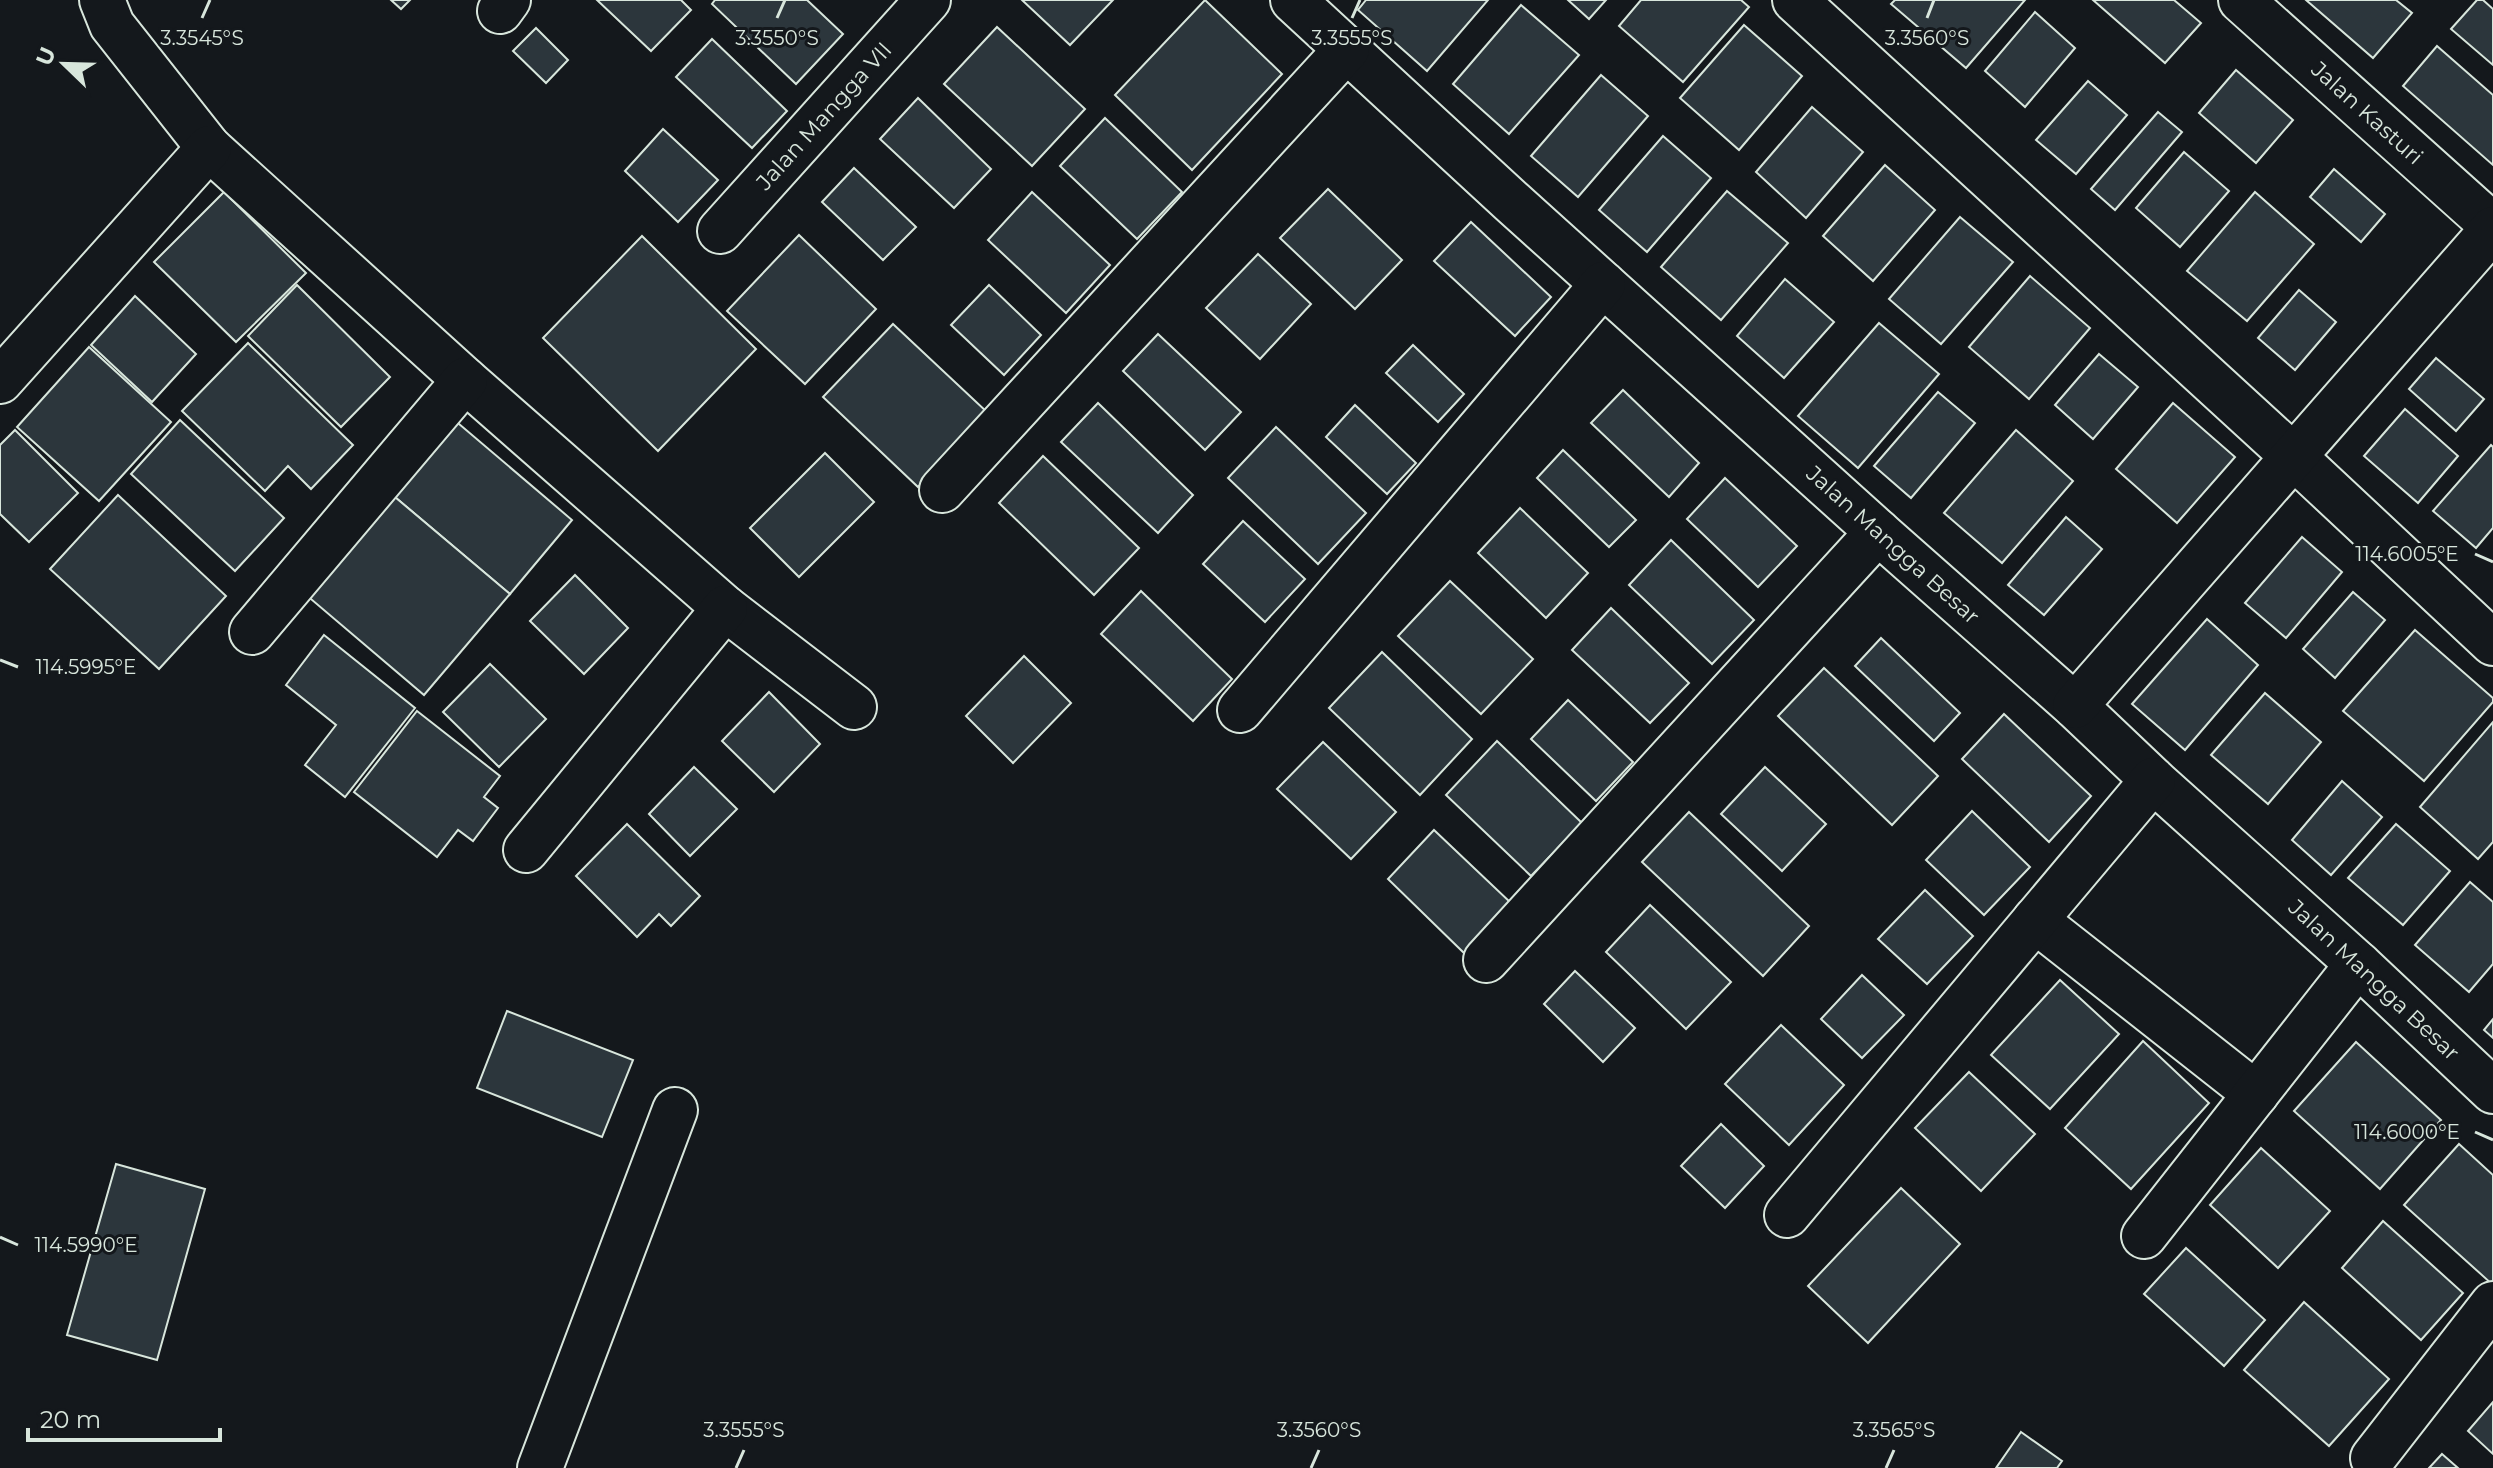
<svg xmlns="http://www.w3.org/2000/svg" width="2493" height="1468" viewBox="0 0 2493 1468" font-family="Montserrat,sans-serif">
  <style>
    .building { fill: #2c363c; stroke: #d8e6dc; stroke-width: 2 }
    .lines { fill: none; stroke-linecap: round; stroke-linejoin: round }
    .street-casing { stroke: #d8e6dc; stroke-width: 48 }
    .street { stroke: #14181c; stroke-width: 44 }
    .ticks { fill: none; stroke: #d8e6dc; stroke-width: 3 }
    .labels { text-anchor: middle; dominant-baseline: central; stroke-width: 6; stroke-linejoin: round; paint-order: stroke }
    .street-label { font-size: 22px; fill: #d8e6dc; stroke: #14181c }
    .ticks-label { font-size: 20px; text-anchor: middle; fill: #d8e6dc; stroke: #14181c; stroke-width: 6; stroke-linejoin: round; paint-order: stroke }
  </style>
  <rect width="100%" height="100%" fill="#14181c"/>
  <g class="building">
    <path d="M 391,0 L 410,0 L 401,9 Z"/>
    <path d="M 597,0 L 681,0 L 691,10 L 651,51 Z"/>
    <path d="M 715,0 L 807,0 L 843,34 L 796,84 L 712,4 Z"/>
    <path d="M 1022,0 L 1113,0 L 1070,45 Z"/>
    <path d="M 1205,0 L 1282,74 L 1192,170 L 1115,95 Z"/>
    <path d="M 1366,0 L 1488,0 L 1427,71 L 1358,10 Z"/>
    <path d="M 1568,0 L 1606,0 L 1589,19 Z"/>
    <path d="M 1641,0 L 1741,0 L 1749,7 L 1683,82 L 1619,26 Z"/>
    <path d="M 1895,0 L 2025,0 L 1966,68 L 1891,4 Z"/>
    <path d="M 2093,0 L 2174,0 L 2201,23 L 2165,63 Z"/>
    <path d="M 2306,0 L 2396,0 L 2412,13 L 2373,58 Z"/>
    <path d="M 2477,0 L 2483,0 L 2493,9 L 2493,65 L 2451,29 Z"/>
    <path d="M 1521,5 L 1579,55 L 1509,134 L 1453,84 Z"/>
    <path d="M 2035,12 L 2075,48 L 2025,107 L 1985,71 Z"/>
    <path d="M 1744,25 L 1802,76 L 1739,150 L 1680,98 Z"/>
    <path d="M 997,27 L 1085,109 L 1032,166 L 944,84 Z"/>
    <path d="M 536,28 L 568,60 L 546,83 L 513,51 Z"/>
    <path d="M 712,39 L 787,111 L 752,148 L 676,77 Z"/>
    <path d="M 2437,46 L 2493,95 L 2493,165 L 2403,86 Z"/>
    <path d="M 2236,70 L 2293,120 L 2256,163 L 2199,113 Z"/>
    <path d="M 1601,75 L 1648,116 L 1578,197 L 1531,156 Z"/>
    <path d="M 2088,81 L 2127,115 L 2076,174 L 2036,140 Z"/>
    <path d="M 918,98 L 991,169 L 954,208 L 880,139 Z"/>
    <path d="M 1812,107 L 1863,152 L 1806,218 L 1756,172 Z"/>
    <path d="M 2158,112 L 2182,132 L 2115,210 L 2091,189 Z"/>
    <path d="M 1105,118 L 1182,192 L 1137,239 L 1060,166 Z"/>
    <path d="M 663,129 L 718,180 L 678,222 L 625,171 Z"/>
    <path d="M 1663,136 L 1711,178 L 1647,252 L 1599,210 Z"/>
    <path d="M 2184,152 L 2229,191 L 2180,247 L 2136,208 Z"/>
    <path d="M 1885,165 L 1935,210 L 1873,281 L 1823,236 Z"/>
    <path d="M 854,168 L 916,227 L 883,260 L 822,202 Z"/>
    <path d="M 2334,169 L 2385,214 L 2361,242 L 2310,197 Z"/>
    <path d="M 1328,189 L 1402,260 L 1355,309 L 1280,238 Z"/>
    <path d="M 1727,191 L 1788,243 L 1721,320 L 1661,267 Z"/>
    <path d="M 224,192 L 306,273 L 236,342 L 154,262 Z"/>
    <path d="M 1032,192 L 1110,265 L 1066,313 L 988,240 Z"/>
    <path d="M 2255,192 L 2314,244 L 2247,321 L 2187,271 Z"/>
    <path d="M 1960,217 L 2013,262 L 1941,344 L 1889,299 Z"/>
    <path d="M 1471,222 L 1551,297 L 1515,336 L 1434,261 Z"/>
    <path d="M 799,235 L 876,309 L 805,384 L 727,311 Z"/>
    <path d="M 642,236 L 756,349 L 658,451 L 543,338 Z"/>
    <path d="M 1258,254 L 1311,304 L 1260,359 L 1206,308 Z"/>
    <path d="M 2030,276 L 2090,328 L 2029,399 L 1969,347 Z"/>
    <path d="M 1785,279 L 1834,322 L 1784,378 L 1737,336 Z"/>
    <path d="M 297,285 L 390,377 L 341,427 L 248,336 Z"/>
    <path d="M 989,285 L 1041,335 L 1004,375 L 951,325 Z"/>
    <path d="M 2299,290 L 2336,322 L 2295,370 L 2258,338 Z"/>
    <path d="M 135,296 L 196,354 L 152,402 L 91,345 Z"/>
    <path d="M 1879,323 L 1939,374 L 1858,468 L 1798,416 Z"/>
    <path d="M 893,324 L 988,413 L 918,487 L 823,397 Z"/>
    <path d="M 1158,334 L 1241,412 L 1205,450 L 1123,371 Z"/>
    <path d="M 248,343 L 353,445 L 311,489 L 288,466 L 265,491 L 182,411 Z"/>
    <path d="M 1413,345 L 1464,394 L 1438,422 L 1386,373 Z"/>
    <path d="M 89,347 L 171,422 L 99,501 L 17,427 Z"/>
    <path d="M 2099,354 L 2138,387 L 2093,439 L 2055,405 Z"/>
    <path d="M 2436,358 L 2484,399 L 2456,431 L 2409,389 Z"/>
    <path d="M 1623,390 L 1699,463 L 1669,497 L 1591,423 Z"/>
    <path d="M 1938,392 L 1975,423 L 1911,498 L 1874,466 Z"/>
    <path d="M 1098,403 L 1193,495 L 1158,533 L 1061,442 Z"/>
    <path d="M 2173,403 L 2235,457 L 2177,523 L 2116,469 Z"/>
    <path d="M 1355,405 L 1416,463 L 1387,494 L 1326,437 Z"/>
    <path d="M 2405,409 L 2458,456 L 2418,503 L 2364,456 Z"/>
    <path d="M 452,418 L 572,520 L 510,594 L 389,492 Z"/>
    <path d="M 180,420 L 284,518 L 235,571 L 131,474 Z"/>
    <path d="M 1276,427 L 1366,513 L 1318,564 L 1228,478 Z"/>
    <path d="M 15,430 L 78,493 L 29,542 L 0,514 L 0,445 Z"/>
    <path d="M 2016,430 L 2073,481 L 2002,563 L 1944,513 Z"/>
    <path d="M 2491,445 L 2493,447 L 2493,528 L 2476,548 L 2433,511 Z"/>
    <path d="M 1563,450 L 1636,520 L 1609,547 L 1537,478 Z"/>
    <path d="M 825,453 L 874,502 L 799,577 L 750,528 Z"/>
    <path d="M 1043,456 L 1139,548 L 1094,595 L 999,503 Z"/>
    <path d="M 1725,478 L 1797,546 L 1758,587 L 1687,519 Z"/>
    <path d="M 389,492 L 510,594 L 424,695 L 305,594 Z"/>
    <path d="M 118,495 L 226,596 L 159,669 L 50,569 Z"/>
    <path d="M 1520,508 L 1588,573 L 1546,618 L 1478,553 Z"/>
    <path d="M 2066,517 L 2102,549 L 2044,615 L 2008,585 Z"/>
    <path d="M 1243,521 L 1305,579 L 1265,622 L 1203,564 Z"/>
    <path d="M 2302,537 L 2342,572 L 2286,638 L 2245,603 Z"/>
    <path d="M 1671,540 L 1754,620 L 1712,664 L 1629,585 Z"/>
    <path d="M 575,575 L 628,628 L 584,674 L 530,621 Z"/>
    <path d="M 1450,581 L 1533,659 L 1481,714 L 1398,636 Z"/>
    <path d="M 1141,591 L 1232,679 L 1193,721 L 1101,634 Z"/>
    <path d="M 2353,592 L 2385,620 L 2335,678 L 2303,649 Z"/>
    <path d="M 1611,608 L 1689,683 L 1650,723 L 1572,650 Z"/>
    <path d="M 2207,619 L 2258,665 L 2185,750 L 2132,704 Z"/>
    <path d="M 2415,630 L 2493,698 L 2493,702 L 2424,781 L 2343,711 Z"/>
    <path d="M 324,635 L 415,708 L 345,797 L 305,765 L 336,725 L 286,685 Z"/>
    <path d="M 1881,638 L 1960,713 L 1934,741 L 1855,666 Z"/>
    <path d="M 1382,652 L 1472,739 L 1420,795 L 1329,708 Z"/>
    <path d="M 1024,656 L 1071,703 L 1013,763 L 966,716 Z"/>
    <path d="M 490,664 L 546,719 L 499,767 L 443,712 Z"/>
    <path d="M 1824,668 L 1938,776 L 1892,825 L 1778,716 Z"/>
    <path d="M 769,692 L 820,744 L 774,792 L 722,741 Z"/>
    <path d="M 2265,693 L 2321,742 L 2268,804 L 2211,755 Z"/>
    <path d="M 1568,700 L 1633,762 L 1596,801 L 1531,739 Z"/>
    <path d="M 417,711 L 500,776 L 484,797 L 498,808 L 473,841 L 458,830 L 437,857 L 354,792 Z"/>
    <path d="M 2004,714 L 2091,796 L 2049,842 L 1962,759 Z"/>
    <path d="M 2493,722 L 2493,842 L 2478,859 L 2420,807 Z"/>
    <path d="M 1497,741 L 1582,823 L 1531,876 L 1446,795 Z"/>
    <path d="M 1323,742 L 1396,812 L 1351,859 L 1277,789 Z"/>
    <path d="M 694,767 L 737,809 L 690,856 L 649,814 Z"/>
    <path d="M 1765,767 L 1826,824 L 1782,871 L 1721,814 Z"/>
    <path d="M 2342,781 L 2382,817 L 2331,875 L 2292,840 Z"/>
    <path d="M 1972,811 L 2030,867 L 1984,915 L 1926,860 Z"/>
    <path d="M 1689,812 L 1809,926 L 1763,976 L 1642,862 Z"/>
    <path d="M 627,824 L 700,896 L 671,926 L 659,914 L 637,937 L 576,876 Z"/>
    <path d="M 2396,824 L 2450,871 L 2403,925 L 2348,878 Z"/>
    <path d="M 1434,830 L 1511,903 L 1464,953 L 1388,879 Z"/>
    <path d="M 2470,882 L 2493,902 L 2493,964 L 2469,992 L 2415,945 Z"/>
    <path d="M 1925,890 L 1973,936 L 1927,984 L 1878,939 Z"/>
    <path d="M 1650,905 L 1731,982 L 1686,1029 L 1606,952 Z"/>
    <path d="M 1575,971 L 1635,1028 L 1603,1062 L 1544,1004 Z"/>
    <path d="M 1862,975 L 1904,1015 L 1862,1058 L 1821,1019 Z"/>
    <path d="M 2060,980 L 2119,1034 L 2050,1109 L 1991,1055 Z"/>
    <path d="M 507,1011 L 633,1060 L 602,1137 L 477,1088 Z"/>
    <path d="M 2493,1019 L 2493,1038 L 2484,1030 Z"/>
    <path d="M 1781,1025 L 1844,1085 L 1789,1145 L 1725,1084 Z"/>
    <path d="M 2143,1041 L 2209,1103 L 2131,1189 L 2065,1128 Z"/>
    <path d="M 2356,1042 L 2441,1120 L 2380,1189 L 2294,1111 Z"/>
    <path d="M 1969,1072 L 2035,1134 L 1981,1191 L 1915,1128 Z"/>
    <path d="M 1721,1124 L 1764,1166 L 1725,1208 L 1681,1166 Z"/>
    <path d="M 2459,1144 L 2493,1175 L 2493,1285 L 2404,1205 Z"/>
    <path d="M 2261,1148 L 2330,1211 L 2278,1268 L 2210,1205 Z"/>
    <path d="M 116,1164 L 205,1189 L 157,1360 L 67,1335 Z"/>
    <path d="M 1901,1188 L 1960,1244 L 1868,1343 L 1808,1286 Z"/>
    <path d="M 2383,1221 L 2463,1293 L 2421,1340 L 2342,1268 Z"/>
    <path d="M 2186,1248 L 2265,1320 L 2224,1366 L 2144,1294 Z"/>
    <path d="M 2304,1302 L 2389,1379 L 2329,1446 L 2244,1370 Z"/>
    <path d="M 2493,1402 L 2493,1454 L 2468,1431 Z"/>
    <path d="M 2021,1432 L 2062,1461 L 2057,1468 L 1996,1468 Z"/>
    <path d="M 2442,1454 L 2458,1468 L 2429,1468 Z"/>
  </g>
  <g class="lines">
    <defs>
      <g id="street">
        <path d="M 102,0 L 112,25 L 209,148 L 465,380 L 725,608 L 854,707"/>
        <path d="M 1293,0 L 1512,202 L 1878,532 L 2075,706 L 2153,780 L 2358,964 L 2493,1091"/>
        <path d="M 1795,0 L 2294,457 L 2493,643"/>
        <path d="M 2241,0 L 2493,226"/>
        <path d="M 500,11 L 508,0"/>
        <path d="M 720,231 L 928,0"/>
        <path d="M 0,381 L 209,148"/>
        <path d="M 942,490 L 1347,49"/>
        <path d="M 252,632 L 465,380"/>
        <path d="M 2075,706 L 2493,229"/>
        <path d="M 1240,710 L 1603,284"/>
        <path d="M 526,850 L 725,608"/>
        <path d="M 2035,920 L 2256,1094"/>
        <path d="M 1486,960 L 1878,532"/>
        <path d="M 1787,1215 L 2153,780"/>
        <path d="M 2144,1236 L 2358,964"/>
        <path d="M 2373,1458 L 2493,1304"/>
        <path d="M 540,1468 L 675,1110"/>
      </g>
    </defs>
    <use href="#street" class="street-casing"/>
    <use href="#street" class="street"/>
  </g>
  <path class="ticks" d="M 202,18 L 210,0M 777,18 L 785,0M 1352,18 L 1360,0M 1927,18 L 1934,0M 2475,554 L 2493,562M 0,660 L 18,667M 2475,1132 L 2493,1140M 0,1237 L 18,1245M 736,1468 L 744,1450M 1311,1468 L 1319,1450M 1886,1468 L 1894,1450"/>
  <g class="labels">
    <g class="street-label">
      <text transform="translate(2367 113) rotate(42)">Jalan Kasturi</text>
      <text transform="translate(824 116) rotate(-48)">Jalan Mangga VII</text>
      <text transform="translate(1893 545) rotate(42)">Jalan Mangga Besar</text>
      <text transform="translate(2374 980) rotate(43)">Jalan Mangga Besar</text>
    </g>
  </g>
  <g class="ticks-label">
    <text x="202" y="45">3.3545°S</text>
    <text x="1352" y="45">3.3555°S</text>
    <text x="1927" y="45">3.3560°S</text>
    <text x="777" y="45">3.3550°S</text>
    <text x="2407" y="561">114.6005°E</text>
    <text x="86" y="674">114.5995°E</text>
    <text x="2407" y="1139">114.6000°E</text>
    <text x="86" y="1252">114.5990°E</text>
    <text x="744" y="1437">3.3555°S</text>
    <text x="1319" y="1437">3.3560°S</text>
    <text x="1894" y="1437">3.3565°S</text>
  </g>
  <g transform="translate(64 64) rotate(293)" stroke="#14181c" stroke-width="6" paint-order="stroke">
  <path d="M0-6L14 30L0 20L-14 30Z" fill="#d8e6dc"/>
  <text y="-12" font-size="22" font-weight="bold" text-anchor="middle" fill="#d8e6dc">U</text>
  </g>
  <path d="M28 1428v12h192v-12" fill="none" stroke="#d8e6dc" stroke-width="4"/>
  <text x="40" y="1428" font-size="24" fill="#d8e6dc" stroke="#14181c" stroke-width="6" paint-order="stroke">20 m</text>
</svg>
